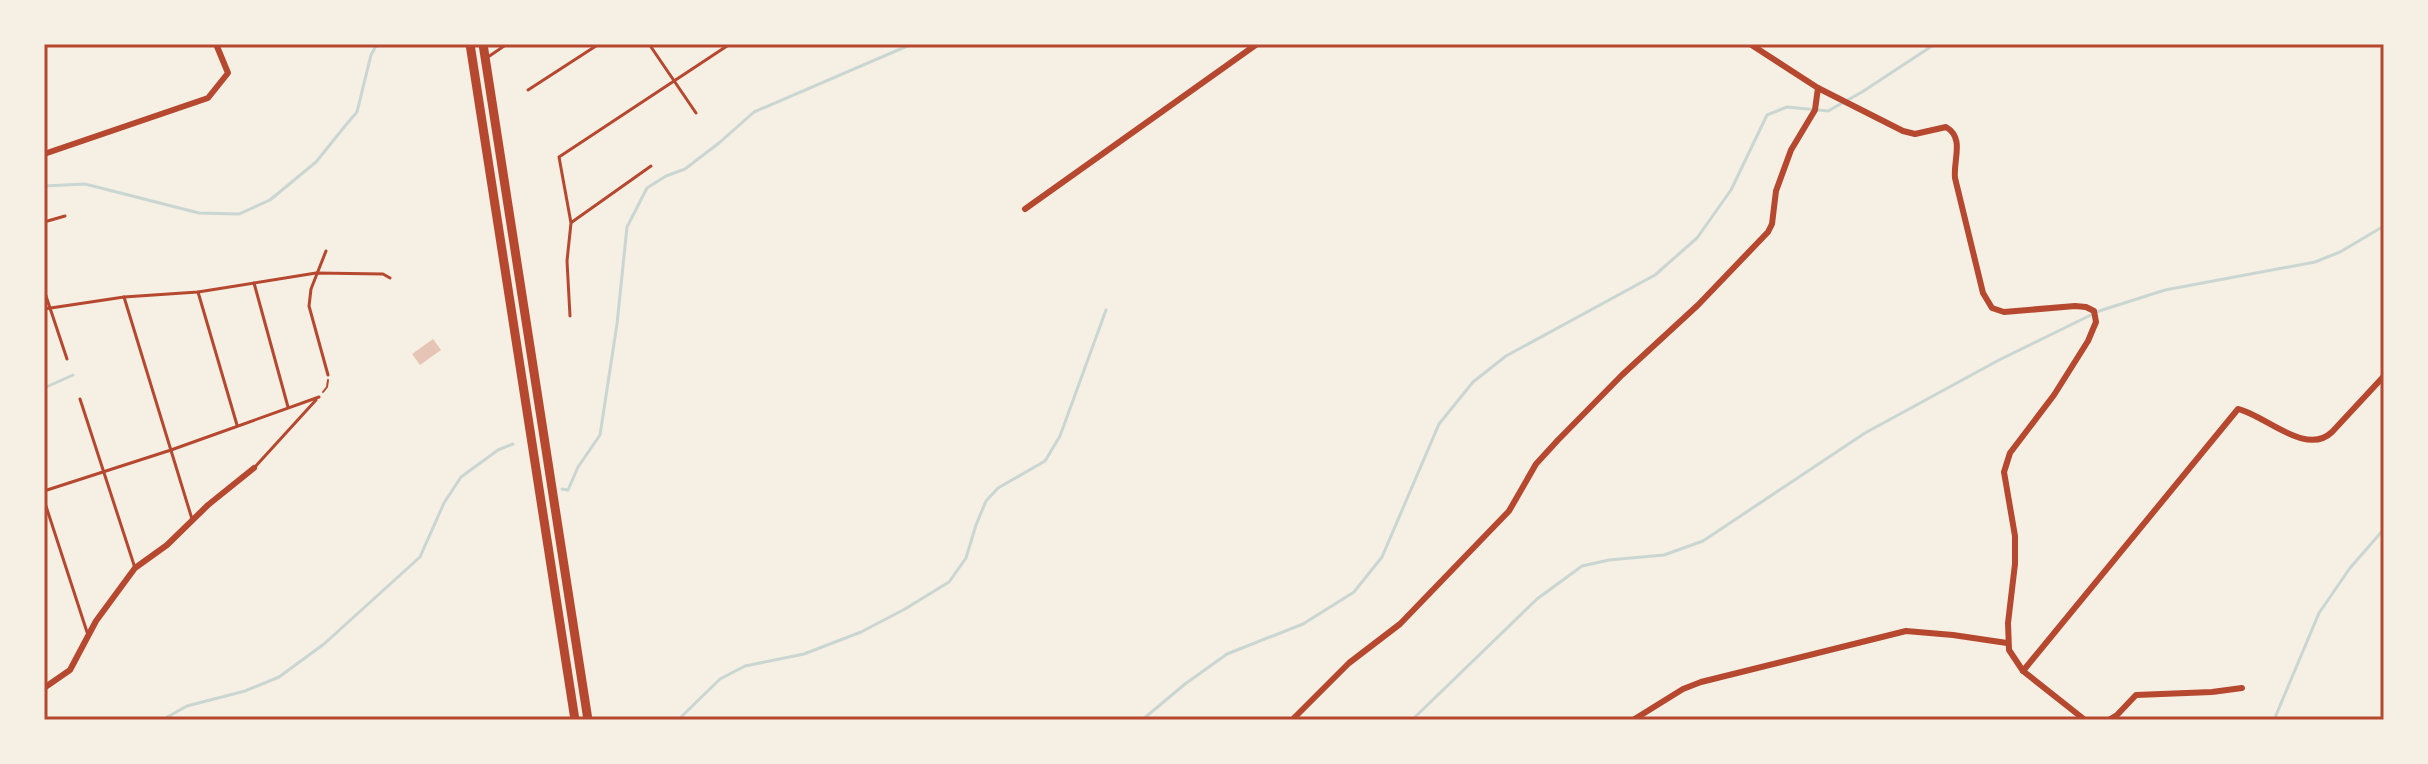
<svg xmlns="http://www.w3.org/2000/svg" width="2428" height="764" viewBox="0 0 2428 764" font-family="'Work Sans',sans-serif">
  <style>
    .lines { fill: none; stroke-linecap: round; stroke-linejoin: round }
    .stream { stroke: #c9d6d2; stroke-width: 3 }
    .building { fill: #e6c5b7 }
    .path { stroke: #b5482f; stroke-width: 2 }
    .service { stroke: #b5482f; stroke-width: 3 }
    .minor { stroke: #b5482f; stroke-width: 6 }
    .trunk { stroke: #b5482f; stroke-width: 9 }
    .neatline { fill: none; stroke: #b5482f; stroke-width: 3 }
  </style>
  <rect width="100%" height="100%" fill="#f6efe4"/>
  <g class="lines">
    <g class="stream">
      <path d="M 44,186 L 85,184 L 199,213 L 239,214 L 270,200 L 316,162 L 345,126 L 357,112 L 371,55 L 377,44"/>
      <path d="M 44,388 L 73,375"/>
      <path d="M 562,489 L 568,490 L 578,467 L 600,435 L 617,324 L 627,227 L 647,188 L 666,176 L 685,169 L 719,143 L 754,112 L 912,44"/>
      <path d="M 162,720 L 187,706 L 245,691 L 279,677 L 324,644 L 420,557 L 444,503 L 461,477 L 498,450 L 513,444"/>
      <path d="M 678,720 L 720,679 L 745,666 L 804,654 L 861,632 L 905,609 L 949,582 L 966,558 L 976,525 L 986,501 L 998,488 L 1045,461 L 1060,436 L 1106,310"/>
      <path d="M 1142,720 L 1185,684 L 1227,654 L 1303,624 L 1354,592 L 1382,557 L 1439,424 L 1473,382 L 1506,356 L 1655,275 L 1697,238 L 1731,190 L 1767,115 L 1787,107 L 1828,111 L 1862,92 L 1935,44"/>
      <path d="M 1412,720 L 1537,599 L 1582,566 L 1609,560 L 1664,555 L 1703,541 L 1865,433 L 1999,360 L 2099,311 L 2165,290 L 2315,262 L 2340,252 L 2384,226"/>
      <path d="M 2274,720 L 2319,613 L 2350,568 L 2384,529"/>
    </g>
  </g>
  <path class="building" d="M 433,339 L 441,350 L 420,365 L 412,354 Z"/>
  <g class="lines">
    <path class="path" d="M 323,392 L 327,387 L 328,380"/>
    <g class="service">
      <path d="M 649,44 L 696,113"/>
      <path d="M 488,57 L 507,44"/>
      <path d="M 528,90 L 599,44"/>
      <path d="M 44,222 L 65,216"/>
      <path d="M 572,222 L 651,166"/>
      <path d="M 326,251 L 311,289 L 309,306 L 328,375"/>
      <path d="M 254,283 L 288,407"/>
      <path d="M 44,290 L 67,359"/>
      <path d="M 198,292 L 237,425"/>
      <path d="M 124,297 L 192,519"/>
      <path d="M 44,309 L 124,297 L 198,292 L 316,273 L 383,274 L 390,278"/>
      <path d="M 570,316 L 567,261 L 571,223 L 559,157 L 730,44"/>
      <path d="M 80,399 L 135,568"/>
      <path d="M 254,468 L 316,400"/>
      <path d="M 44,491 L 171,450 L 319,397"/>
      <path d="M 44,500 L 87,632"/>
    </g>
    <g class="minor">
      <path d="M 1750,44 L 1818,88 L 1903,131 L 1915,134 L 1946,127 C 1965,138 1953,160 1955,178 L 1983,293 L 1992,308 L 2004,312 L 2075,306 L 2086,307 L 2094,311 L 2096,322 L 2088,341 L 2054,395 L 2010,453 L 2004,472 L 2015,536 L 2015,564 L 2008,623 L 2009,650 L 2023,671 L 2085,720"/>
      <path d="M 44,154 L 208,98 L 228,73 L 216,44"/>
      <path d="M 1025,209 L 1257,44"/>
      <path d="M 2023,671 L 2238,409 C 2265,415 2306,457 2332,432 L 2384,376"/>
      <path d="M 44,688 L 70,670 L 96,621 L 135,568 L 167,545 L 208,505 L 254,468"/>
      <path d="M 1292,720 L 1349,663 L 1400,624 L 1509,511 L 1536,464 L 1558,440 L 1622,375 L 1698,305 L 1768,232 L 1772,224 L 1776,191 L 1791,150 L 1815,110 L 1818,88"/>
      <path d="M 1633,720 L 1683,689 L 1701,682 L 1906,631 L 1953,635 L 2007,643"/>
      <path d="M 2109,720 L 2117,715 L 2136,695 L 2212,692 L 2242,688"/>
    </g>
    <g class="trunk">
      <path d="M 470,44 L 575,720"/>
      <path d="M 483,44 L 588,720"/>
    </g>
  </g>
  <rect width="2428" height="764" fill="none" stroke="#f6efe4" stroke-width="92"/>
  <rect x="46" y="46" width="2336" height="672" class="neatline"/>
</svg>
